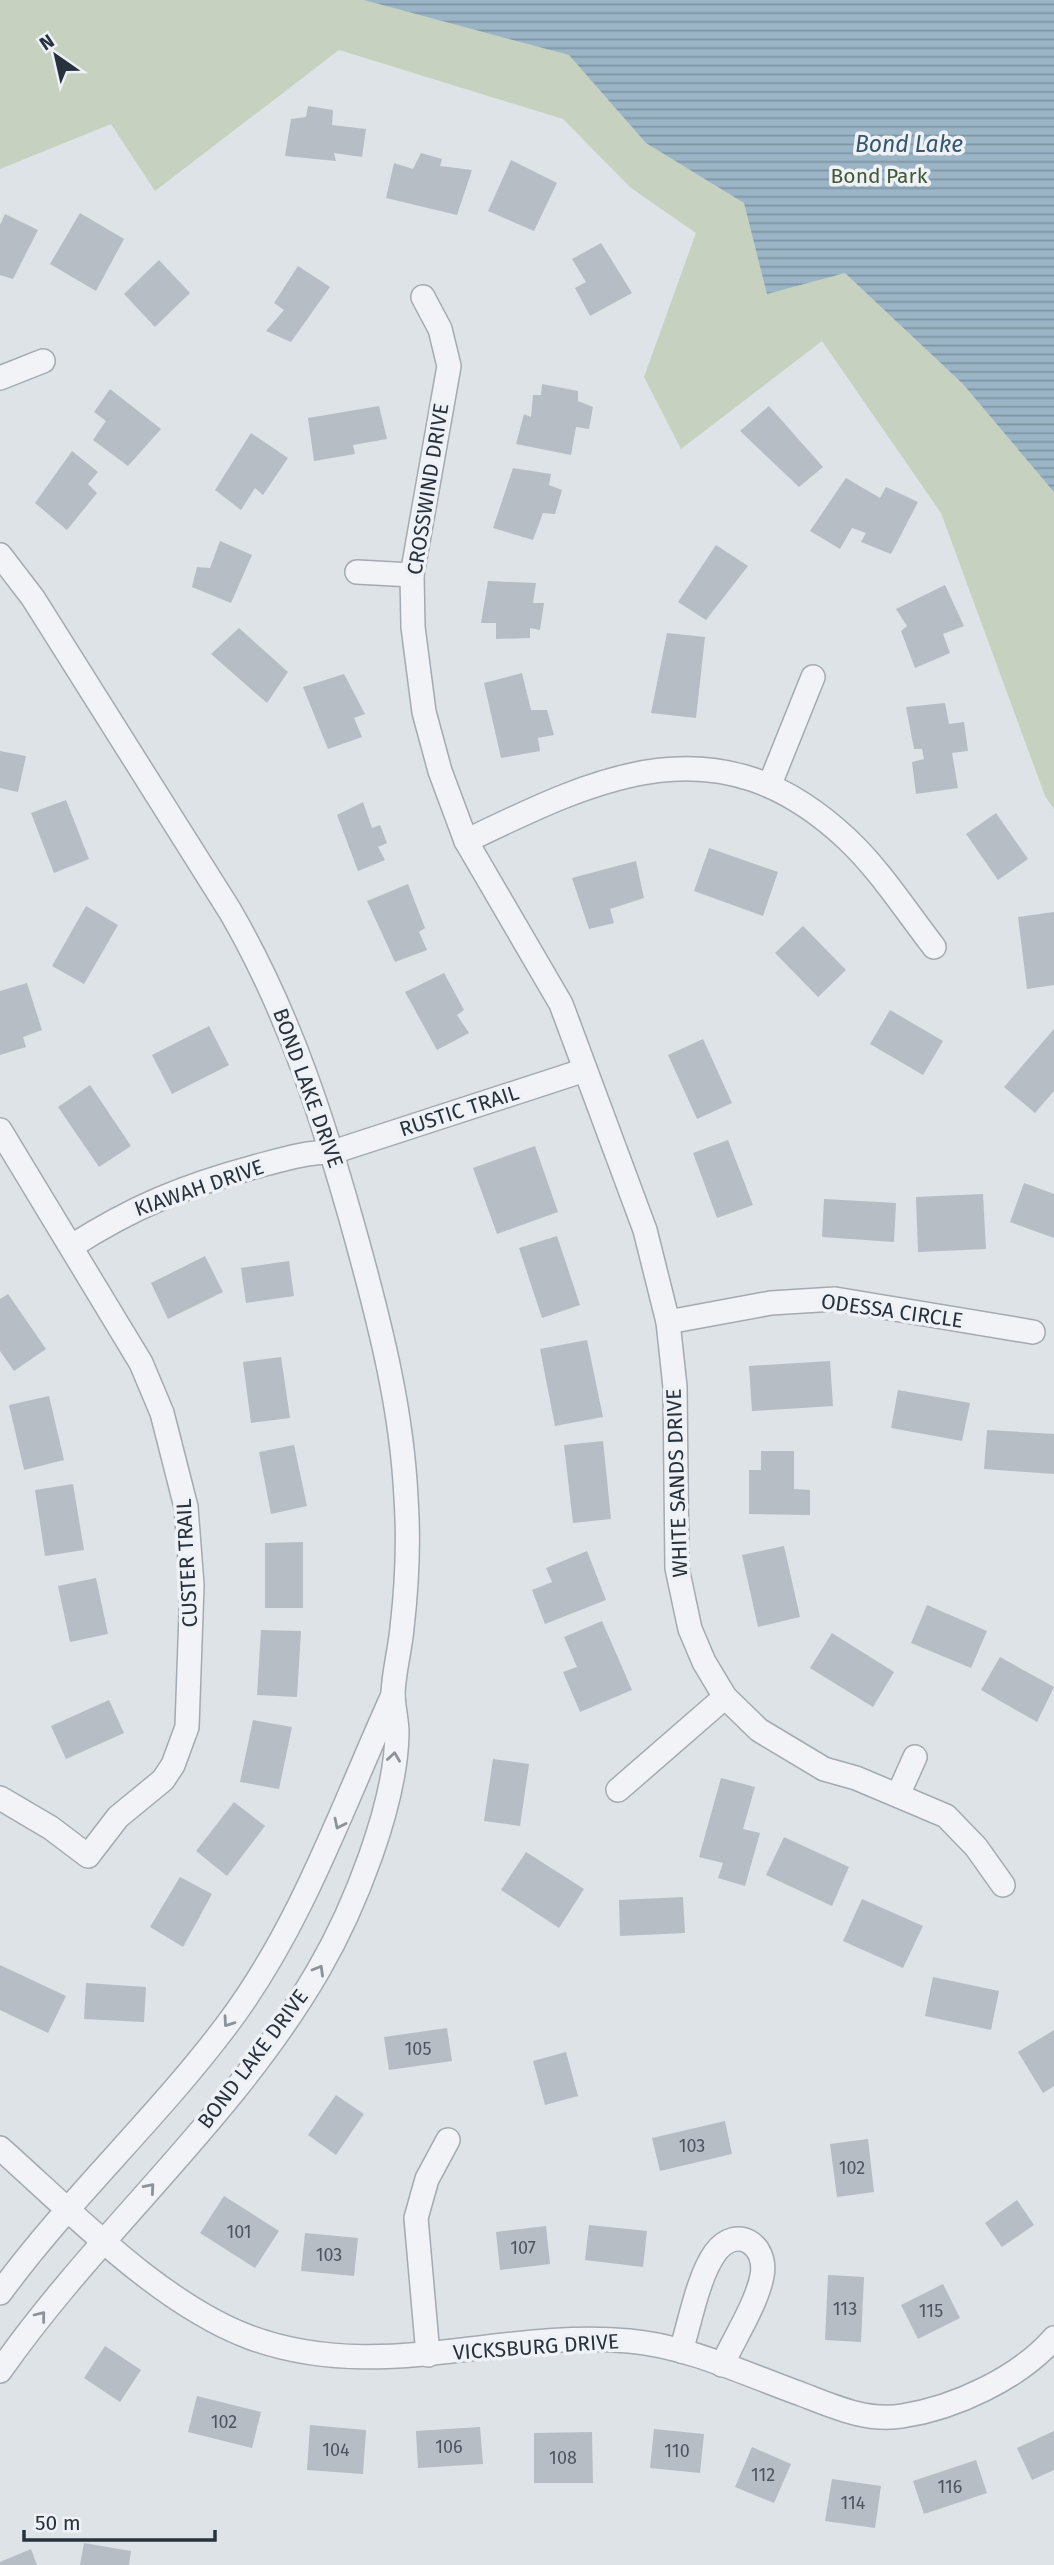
<svg xmlns="http://www.w3.org/2000/svg" width="1054" height="2565" viewBox="0 0 1054 2565" font-family="'Fira Sans',sans-serif">
  <style>
    .green { fill: #c6d1c0 }
    .water { fill: url(#water-rules) }
    .building { fill: #b6bdc4 }
    .lines { fill: none; stroke-linecap: round; stroke-linejoin: round }
    .street-casing { stroke: #a4aab1; stroke-width: 26 }
    .street { stroke: #f1f3f6; stroke-width: 23 }
    .oneway { stroke: #8c929a }
    .labels { text-anchor: middle; dominant-baseline: central; stroke-width: 7; stroke-linejoin: round; paint-order: stroke }
    .number-label { font-size: 18px; fill: #4c555f }
    .park-label { font-size: 21px; fill: #415836; stroke: #eef1f5 }
    .street-label { font-size: 21px; fill: #28323d; stroke: #eef1f5 }
    .water-label { font-size: 23px; font-style: italic; fill: #35566f; stroke: #eef1f5 }
  </style>
  <defs>
    <pattern id="water-rules" width="6" height="5" patternUnits="userSpaceOnUse" patternTransform="scale(1.75)"><rect width="6" height="5" fill="#9bb5c6"/><path d="M0 2.5h6" fill="none" stroke="#7e94a2"/></pattern>
  </defs>
  <rect width="100%" height="100%" fill="#dee3e7"/>
  <path class="green" d="M 0,0 L 1054,0 L 1054,809 L 1045,796 L 941,513 L 822,341 L 681,449 L 644,377 L 696,233 L 631,188 L 563,119 L 339,50 L 155,191 L 111,124 L 0,169 Z"/>
  <path class="water" d="M 364,0 L 1054,0 L 1054,492 L 963,384 L 845,273 L 767,294 L 744,203 L 646,143 L 569,55 Z"/>
  <g class="building">
    <path d="M 308,106 L 333,110 L 332,125 L 366,129 L 362,157 L 334,153 L 336,161 L 285,156 L 291,119 L 306,117 Z"/>
    <path d="M 421,153 L 442,159 L 440,166 L 472,170 L 457,215 L 386,198 L 394,163 L 413,169 Z"/>
    <path d="M 511,160 L 557,183 L 534,231 L 488,211 Z"/>
    <path d="M 80,213 L 124,239 L 96,291 L 50,264 Z"/>
    <path d="M 5,214 L 38,230 L 13,279 L 0,275 L 0,225 Z"/>
    <path d="M 601,243 L 632,293 L 590,316 L 575,288 L 586,282 L 572,259 Z"/>
    <path d="M 159,260 L 190,293 L 155,327 L 124,294 Z"/>
    <path d="M 298,266 L 330,287 L 291,342 L 266,331 L 284,310 L 274,303 Z"/>
    <path d="M 542,384 L 578,391 L 578,401 L 593,407 L 589,429 L 576,427 L 571,455 L 516,444 L 524,414 L 531,417 L 533,395 L 541,395 Z"/>
    <path d="M 110,389 L 161,429 L 128,466 L 93,440 L 106,421 L 94,412 Z"/>
    <path d="M 379,406 L 387,439 L 353,445 L 355,454 L 314,461 L 308,418 Z"/>
    <path d="M 769,406 L 823,467 L 799,487 L 740,431 Z"/>
    <path d="M 251,433 L 288,458 L 263,495 L 255,488 L 241,510 L 215,490 Z"/>
    <path d="M 72,451 L 98,472 L 88,484 L 97,493 L 67,530 L 35,503 Z"/>
    <path d="M 513,468 L 551,474 L 549,485 L 562,490 L 555,514 L 543,513 L 533,540 L 493,528 Z"/>
    <path d="M 846,478 L 880,498 L 886,487 L 918,502 L 891,554 L 861,542 L 866,533 L 852,528 L 840,549 L 810,531 Z"/>
    <path d="M 220,541 L 252,555 L 231,603 L 192,587 L 197,567 L 210,568 Z"/>
    <path d="M 716,545 L 748,566 L 706,620 L 678,602 Z"/>
    <path d="M 488,581 L 536,583 L 533,603 L 544,603 L 540,630 L 530,628 L 530,638 L 496,639 L 496,623 L 481,623 Z"/>
    <path d="M 945,585 L 964,626 L 943,634 L 950,653 L 915,668 L 901,631 L 907,626 L 896,609 Z"/>
    <path d="M 239,628 L 288,672 L 267,703 L 211,654 Z"/>
    <path d="M 667,633 L 705,637 L 696,718 L 651,713 Z"/>
    <path d="M 522,673 L 531,710 L 547,710 L 554,735 L 538,738 L 540,751 L 501,758 L 484,683 Z"/>
    <path d="M 344,674 L 365,714 L 354,718 L 362,737 L 328,749 L 303,687 Z"/>
    <path d="M 945,703 L 949,724 L 964,722 L 968,751 L 952,753 L 958,788 L 916,794 L 912,762 L 924,759 L 922,749 L 914,749 L 906,707 Z"/>
    <path d="M 0,751 L 26,756 L 18,792 L 0,788 Z"/>
    <path d="M 66,800 L 89,859 L 54,873 L 31,813 Z"/>
    <path d="M 363,802 L 372,828 L 380,825 L 387,843 L 378,847 L 385,860 L 358,871 L 337,815 Z"/>
    <path d="M 996,813 L 1028,859 L 998,880 L 966,834 Z"/>
    <path d="M 709,848 L 778,872 L 763,916 L 694,891 Z"/>
    <path d="M 636,861 L 644,898 L 610,909 L 614,923 L 589,929 L 572,878 Z"/>
    <path d="M 408,884 L 425,928 L 419,932 L 427,950 L 395,962 L 367,901 Z"/>
    <path d="M 86,906 L 118,925 L 84,984 L 52,966 Z"/>
    <path d="M 1054,912 L 1054,985 L 1027,989 L 1018,917 Z"/>
    <path d="M 803,926 L 846,970 L 818,997 L 775,953 Z"/>
    <path d="M 444,973 L 464,1010 L 457,1015 L 469,1033 L 437,1050 L 405,992 Z"/>
    <path d="M 27,983 L 42,1030 L 23,1037 L 26,1047 L 0,1055 L 0,991 Z"/>
    <path d="M 890,1010 L 943,1041 L 923,1075 L 870,1044 Z"/>
    <path d="M 209,1026 L 229,1065 L 172,1094 L 152,1055 Z"/>
    <path d="M 1054,1029 L 1054,1091 L 1035,1113 L 1004,1087 Z"/>
    <path d="M 703,1039 L 732,1103 L 697,1119 L 668,1055 Z"/>
    <path d="M 90,1085 L 131,1146 L 99,1167 L 58,1107 Z"/>
    <path d="M 728,1140 L 753,1205 L 717,1218 L 693,1153 Z"/>
    <path d="M 535,1146 L 558,1212 L 497,1234 L 473,1168 Z"/>
    <path d="M 1024,1183 L 1054,1194 L 1054,1238 L 1010,1222 Z"/>
    <path d="M 983,1194 L 986,1249 L 918,1252 L 916,1197 Z"/>
    <path d="M 824,1199 L 896,1203 L 894,1242 L 822,1237 Z"/>
    <path d="M 557,1236 L 580,1305 L 542,1318 L 519,1248 Z"/>
    <path d="M 205,1256 L 223,1292 L 168,1319 L 151,1283 Z"/>
    <path d="M 289,1261 L 294,1296 L 246,1303 L 241,1268 Z"/>
    <path d="M 8,1294 L 46,1349 L 14,1371 L 0,1351 L 0,1299 Z"/>
    <path d="M 587,1340 L 603,1417 L 555,1426 L 540,1349 Z"/>
    <path d="M 281,1357 L 290,1418 L 251,1423 L 243,1362 Z"/>
    <path d="M 830,1361 L 833,1406 L 752,1411 L 749,1366 Z"/>
    <path d="M 898,1390 L 970,1403 L 962,1441 L 891,1428 Z"/>
    <path d="M 49,1396 L 64,1460 L 24,1470 L 9,1405 Z"/>
    <path d="M 987,1430 L 1054,1434 L 1054,1474 L 984,1469 Z"/>
    <path d="M 603,1441 L 611,1519 L 573,1523 L 564,1445 Z"/>
    <path d="M 294,1445 L 307,1506 L 271,1514 L 259,1452 Z"/>
    <path d="M 761,1451 L 794,1451 L 794,1489 L 810,1490 L 810,1515 L 749,1514 L 749,1470 L 761,1470 Z"/>
    <path d="M 73,1484 L 84,1550 L 45,1556 L 35,1490 Z"/>
    <path d="M 303,1542 L 303,1608 L 265,1608 L 265,1543 Z"/>
    <path d="M 784,1546 L 800,1617 L 758,1627 L 742,1555 Z"/>
    <path d="M 587,1551 L 606,1600 L 545,1624 L 532,1590 L 552,1582 L 546,1568 Z"/>
    <path d="M 96,1578 L 108,1634 L 70,1642 L 58,1586 Z"/>
    <path d="M 927,1605 L 987,1631 L 971,1668 L 911,1643 Z"/>
    <path d="M 602,1621 L 632,1690 L 580,1712 L 563,1672 L 577,1667 L 564,1637 Z"/>
    <path d="M 261,1630 L 301,1631 L 297,1697 L 257,1695 Z"/>
    <path d="M 832,1633 L 894,1672 L 873,1707 L 810,1668 Z"/>
    <path d="M 1000,1657 L 1054,1687 L 1037,1722 L 981,1690 Z"/>
    <path d="M 109,1700 L 124,1733 L 66,1759 L 51,1726 Z"/>
    <path d="M 253,1720 L 292,1727 L 279,1789 L 240,1782 Z"/>
    <path d="M 493,1759 L 529,1764 L 520,1826 L 484,1821 Z"/>
    <path d="M 721,1778 L 755,1787 L 743,1829 L 760,1833 L 745,1886 L 718,1878 L 723,1863 L 699,1857 Z"/>
    <path d="M 234,1802 L 265,1826 L 227,1876 L 196,1851 Z"/>
    <path d="M 784,1837 L 849,1867 L 832,1906 L 766,1875 Z"/>
    <path d="M 526,1852 L 584,1889 L 559,1928 L 501,1890 Z"/>
    <path d="M 180,1877 L 212,1894 L 183,1947 L 150,1927 Z"/>
    <path d="M 683,1897 L 685,1933 L 620,1936 L 619,1900 Z"/>
    <path d="M 862,1899 L 923,1926 L 903,1968 L 843,1941 Z"/>
    <path d="M 0,1965 L 66,1996 L 48,2033 L 0,2010 Z"/>
    <path d="M 933,1977 L 999,1991 L 991,2030 L 925,2016 Z"/>
    <path d="M 86,1983 L 146,1987 L 144,2022 L 84,2019 Z"/>
    <path d="M 447,2028 L 452,2061 L 389,2070 L 384,2037 Z"/>
    <path d="M 1054,2030 L 1054,2086 L 1043,2093 L 1018,2052 Z"/>
    <path d="M 566,2052 L 578,2096 L 545,2105 L 533,2061 Z"/>
    <path d="M 336,2095 L 364,2114 L 336,2155 L 308,2135 Z"/>
    <path d="M 725,2121 L 732,2154 L 660,2171 L 652,2138 Z"/>
    <path d="M 868,2139 L 874,2192 L 837,2197 L 830,2144 Z"/>
    <path d="M 224,2196 L 279,2231 L 255,2268 L 200,2233 Z"/>
    <path d="M 1017,2200 L 1034,2225 L 1002,2247 L 985,2223 Z"/>
    <path d="M 589,2225 L 647,2231 L 643,2267 L 585,2260 Z"/>
    <path d="M 546,2226 L 550,2264 L 500,2270 L 496,2232 Z"/>
    <path d="M 305,2233 L 358,2238 L 354,2276 L 301,2271 Z"/>
    <path d="M 828,2275 L 864,2277 L 861,2342 L 825,2340 Z"/>
    <path d="M 943,2284 L 960,2318 L 918,2339 L 901,2305 Z"/>
    <path d="M 105,2346 L 141,2370 L 120,2402 L 84,2378 Z"/>
    <path d="M 197,2396 L 261,2412 L 252,2448 L 188,2432 Z"/>
    <path d="M 310,2425 L 366,2430 L 363,2474 L 307,2470 Z"/>
    <path d="M 480,2427 L 483,2464 L 418,2468 L 416,2431 Z"/>
    <path d="M 654,2429 L 704,2434 L 700,2473 L 650,2468 Z"/>
    <path d="M 1054,2431 L 1054,2470 L 1032,2480 L 1017,2448 Z"/>
    <path d="M 592,2432 L 593,2483 L 534,2483 L 534,2433 Z"/>
    <path d="M 752,2447 L 791,2464 L 774,2503 L 735,2487 Z"/>
    <path d="M 976,2460 L 987,2493 L 924,2514 L 913,2481 Z"/>
    <path d="M 832,2479 L 881,2486 L 875,2528 L 825,2521 Z"/>
    <path d="M 84,2543 L 131,2551 L 129,2565 L 80,2565 Z"/>
    <path d="M 31,2549 L 37,2565 L 0,2565 L 0,2562 Z"/>
  </g>
  <g class="lines">
    <defs>
      <g id="street">
        <path d="M 423,297 L 440,329 L 449,366 L 412,575 L 413,627 L 424,712 L 440,771 L 466,841 L 561,1004 L 645,1230 L 668,1322 L 675,1387 L 677,1568 L 690,1629 L 704,1662 L 725,1697 L 759,1730 L 824,1769 L 856,1778 L 946,1816 L 976,1847 L 1003,1885"/>
        <path d="M 0,378 L 43,361"/>
        <path d="M 0,555 L 33,598 L 230,911 C 291,1016 326,1128 358,1244 C 381,1328 402,1411 406,1498 C 409,1542 407,1585 402,1628 C 400,1650 394,1671 393,1693 C 393,1706 397,1720 397,1733 C 396,1805 354,1909 318,1971 C 232,2119 98,2231 0,2371"/>
        <path d="M 357,572 L 412,575"/>
        <path d="M 770,784 L 813,677"/>
        <path d="M 466,841 C 602,775 719,719 847,839 C 880,870 906,911 934,947"/>
        <path d="M 0,1130 L 141,1363 L 162,1413 L 186,1507 L 192,1585 L 187,1727 L 173,1765 L 163,1780 L 118,1817 L 88,1856 L 51,1828 L 0,1798"/>
        <path d="M 72,1246 C 133,1207 184,1186 254,1167 C 281,1160 305,1152 333,1152 L 585,1070"/>
        <path d="M 668,1322 L 771,1303 L 835,1299 L 1033,1332"/>
        <path d="M 618,1790 L 725,1697"/>
        <path d="M 898,1795 L 915,1757"/>
        <path d="M 0,2148 C 72,2212 159,2303 249,2337 C 378,2385 499,2329 629,2341 C 688,2346 745,2374 801,2394 C 832,2406 867,2422 902,2416 C 955,2408 1019,2378 1054,2338"/>
        <path d="M 0,2293 C 69,2199 156,2119 226,2026 C 301,1927 342,1807 393,1695"/>
        <path d="M 681,2351 C 690,2322 698,2277 715,2253 C 736,2224 768,2244 762,2276 C 757,2303 734,2339 722,2365"/>
        <path d="M 428,2355 L 416,2218 L 427,2179 L 448,2140"/>
      </g>
    </defs>
    <use href="#street" class="street-casing"/>
    <use href="#street" class="street"/>
  </g>
  <defs><path id="oneway-chevron" d="M-2-3.5L2.5 0L-2 3.5" fill="none" stroke-width="1.6" stroke-linecap="round" stroke-linejoin="round" transform="scale(1.75)"/></defs>
  <g class="oneway">
    <use href="#oneway-chevron" transform="translate(394 1757) rotate(-82)"/>
    <use href="#oneway-chevron" transform="translate(339 1824) rotate(116)"/>
    <use href="#oneway-chevron" transform="translate(319 1970) rotate(-60)"/>
    <use href="#oneway-chevron" transform="translate(228 2022) rotate(125)"/>
    <use href="#oneway-chevron" transform="translate(150 2188) rotate(-49)"/>
    <use href="#oneway-chevron" transform="translate(41 2316) rotate(-52)"/>
  </g>
  <g class="labels">
    <g class="number-label">
      <text x="418" y="2049">105</text>
      <text x="692" y="2146">103</text>
      <text x="852" y="2168">102</text>
      <text x="239" y="2232">101</text>
      <text x="523" y="2248">107</text>
      <text x="329" y="2255">103</text>
      <text x="845" y="2309">113</text>
      <text x="931" y="2311">115</text>
      <text x="224" y="2422">102</text>
      <text x="449" y="2447">106</text>
      <text x="336" y="2450">104</text>
      <text x="677" y="2451">110</text>
      <text x="563" y="2458">108</text>
      <text x="763" y="2475">112</text>
      <text x="950" y="2487">116</text>
      <text x="853" y="2503">114</text>
    </g>
    <g class="park-label">
      <text x="879" y="176">Bond Park</text>
    </g>
    <g class="street-label">
      <text transform="translate(428 489) rotate(-81)">CROSSWIND DRIVE</text>
      <text transform="translate(308 1088) rotate(70)">BOND LAKE DRIVE</text>
      <text transform="translate(459 1111) rotate(-18)">RUSTIC TRAIL</text>
      <text transform="translate(199 1188) rotate(-19)">KIAWAH DRIVE</text>
      <text transform="translate(892 1311) rotate(8)">ODESSA CIRCLE</text>
      <text transform="translate(677 1483) rotate(-92)">WHITE SANDS DRIVE</text>
      <text transform="translate(187 1563) rotate(-93)">CUSTER TRAIL</text>
      <text transform="translate(253 2059) rotate(-53)">BOND LAKE DRIVE</text>
      <text transform="translate(536 2347) rotate(-4)">VICKSBURG DRIVE</text>
    </g>
    <g class="water-label">
      <text x="909" y="144">Bond Lake</text>
    </g>
  </g>
  <g transform="translate(56 56) rotate(326)" stroke="#eef1f5" stroke-width="5" paint-order="stroke">
  <path d="M0-5L12 26L0 18L-12 26Z" fill="#28323d"/>
  <text y="-10" font-size="19" font-weight="bold" text-anchor="middle" fill="#28323d">N</text>
  </g>
  <path d="M24 2530v10h191v-10" fill="none" stroke="#28323d" stroke-width="3.5"/>
  <text x="35" y="2530" font-size="21" fill="#28323d" stroke="#eef1f5" stroke-width="5" paint-order="stroke">50 m</text>
</svg>
